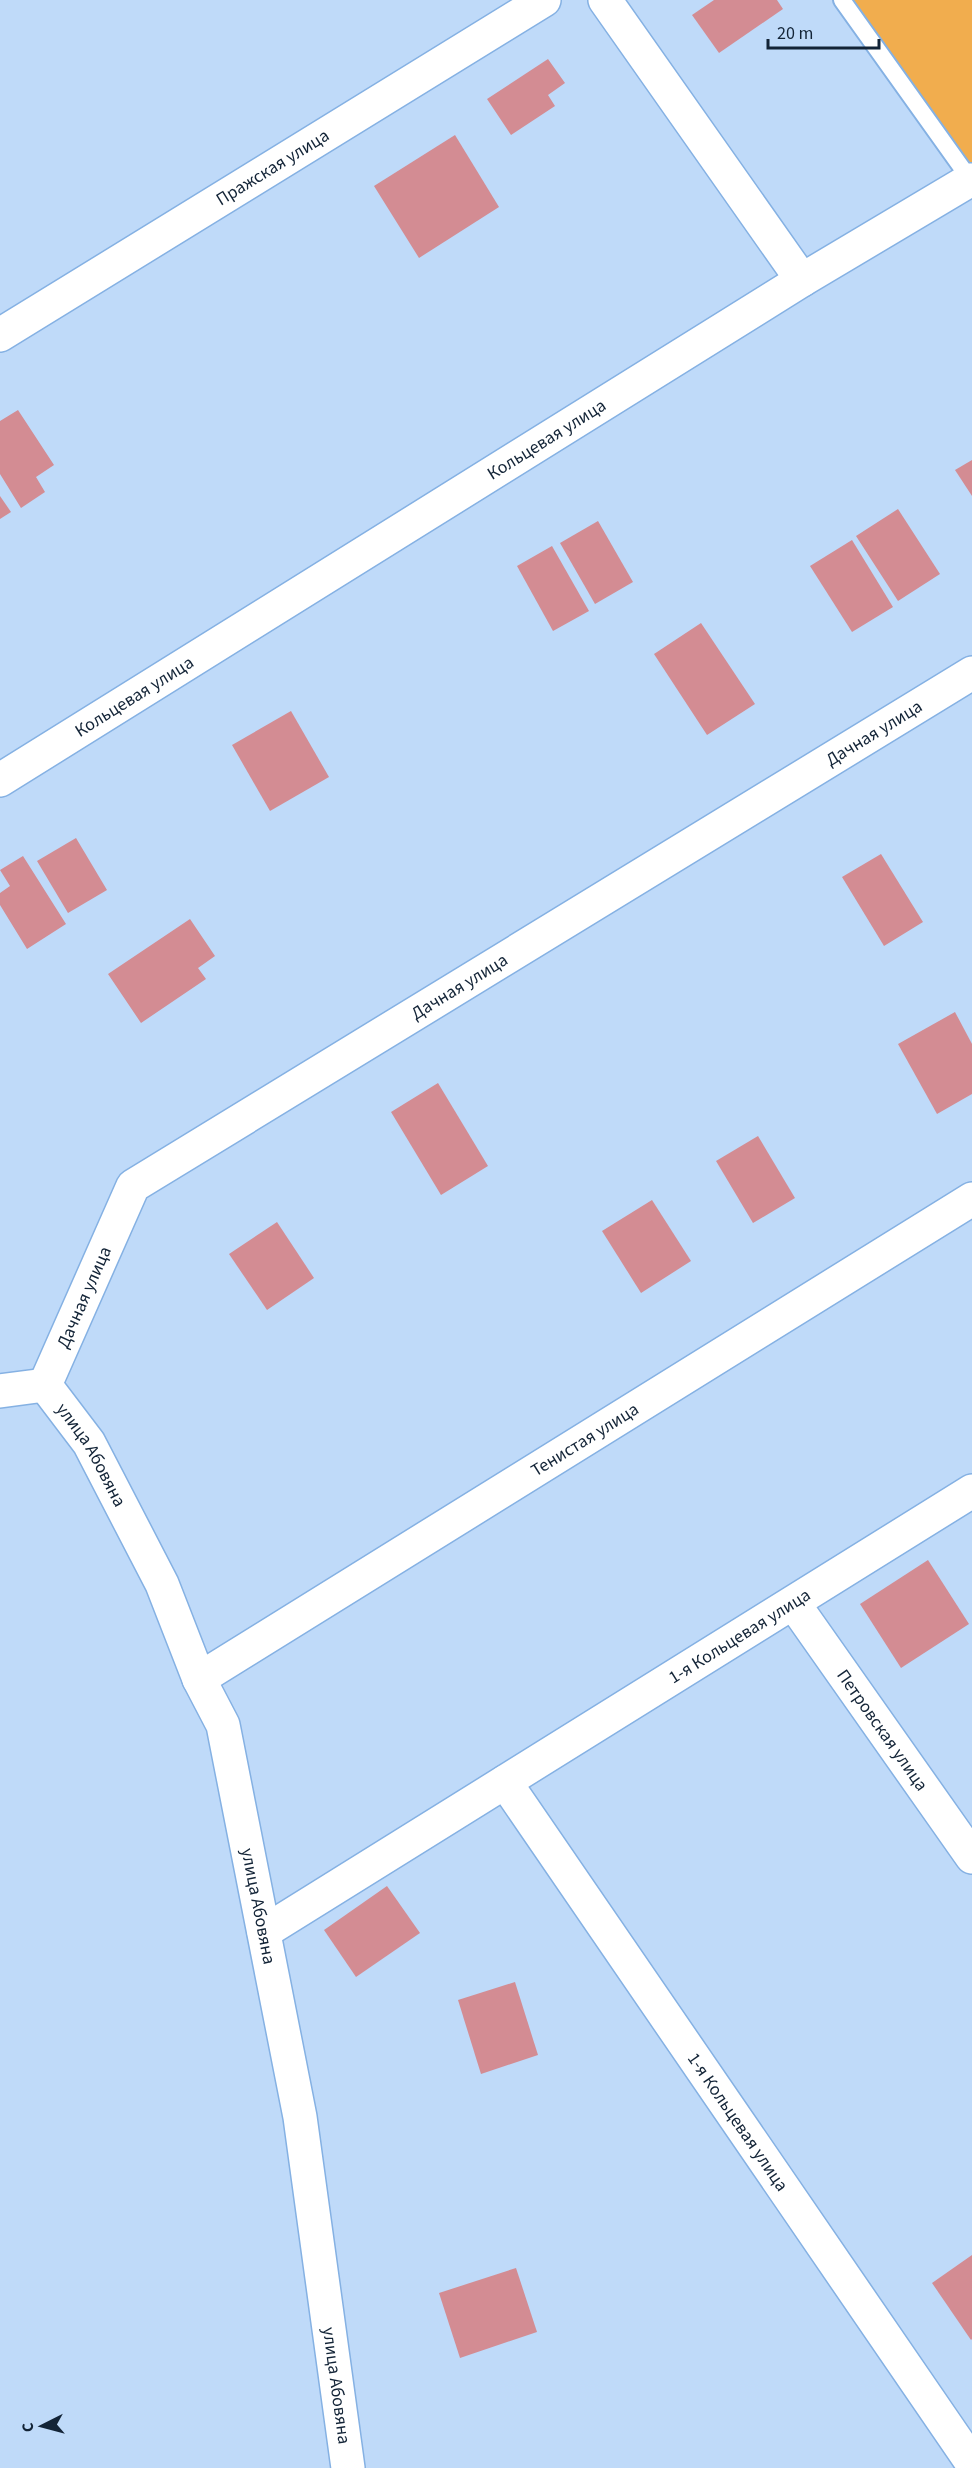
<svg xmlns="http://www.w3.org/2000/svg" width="972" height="2468" viewBox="0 0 972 2468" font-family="'Source Sans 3',sans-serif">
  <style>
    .green { fill: #f1ad4e }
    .building { fill: #d38c93 }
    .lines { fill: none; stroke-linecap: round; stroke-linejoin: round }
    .service-casing { stroke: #85b1e3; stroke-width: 20 }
    .minor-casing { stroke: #85b1e3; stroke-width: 36 }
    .service { stroke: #fff; stroke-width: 16 }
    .minor { stroke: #fff; stroke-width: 33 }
    .labels { text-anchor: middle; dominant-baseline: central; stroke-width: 5; stroke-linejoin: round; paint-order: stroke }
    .street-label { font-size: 18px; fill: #132437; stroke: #bfdaf9 }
  </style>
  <rect width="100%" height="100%" fill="#bfdaf9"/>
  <path class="green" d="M 832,0 L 972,0 L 972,198 Z"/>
  <g class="building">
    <path d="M 714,0 L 777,0 L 783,9 L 719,53 L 692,15 Z"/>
    <path d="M 548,59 L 565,83 L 548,95 L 555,106 L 511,135 L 487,99 Z"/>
    <path d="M 455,135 L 499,207 L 419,258 L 374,186 Z"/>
    <path d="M 18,410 L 54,465 L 36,477 L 45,492 L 21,508 L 0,474 L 0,421 Z"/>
    <path d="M 972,460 L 972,496 L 955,470 Z"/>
    <path d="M 0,496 L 11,512 L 0,519 Z"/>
    <path d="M 898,509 L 940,574 L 898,601 L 856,536 Z"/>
    <path d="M 598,521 L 633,582 L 595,604 L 560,543 Z"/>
    <path d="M 852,540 L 893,607 L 852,632 L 810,566 Z"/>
    <path d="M 552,546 L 589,611 L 553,631 L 517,566 Z"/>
    <path d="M 701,623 L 755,704 L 707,735 L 654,654 Z"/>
    <path d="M 291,711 L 329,777 L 270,811 L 232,745 Z"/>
    <path d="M 76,838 L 107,890 L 68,913 L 37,861 Z"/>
    <path d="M 881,854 L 923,922 L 884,946 L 842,877 Z"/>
    <path d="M 23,856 L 66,924 L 27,949 L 0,905 L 0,893 L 10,886 L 0,870 Z"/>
    <path d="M 190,919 L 215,956 L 198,968 L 206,979 L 141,1023 L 108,974 Z"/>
    <path d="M 955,1012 L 972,1044 L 972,1094 L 937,1114 L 898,1044 Z"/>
    <path d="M 438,1083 L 488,1166 L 441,1195 L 391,1112 Z"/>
    <path d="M 758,1136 L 795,1198 L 753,1223 L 716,1161 Z"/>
    <path d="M 652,1200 L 691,1261 L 641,1293 L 602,1231 Z"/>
    <path d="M 277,1222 L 314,1278 L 267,1310 L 229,1254 Z"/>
    <path d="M 928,1560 L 969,1624 L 901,1668 L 860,1604 Z"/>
    <path d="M 387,1886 L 420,1933 L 356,1977 L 324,1930 Z"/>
    <path d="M 515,1982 L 538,2055 L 481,2074 L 458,2000 Z"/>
    <path d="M 972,2255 L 972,2339 L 971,2340 L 932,2283 Z"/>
    <path d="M 516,2268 L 537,2332 L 460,2358 L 439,2293 Z"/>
  </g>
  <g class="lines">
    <defs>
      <path id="service" d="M 842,0 L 972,182"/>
      <g id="minor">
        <path d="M 605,0 L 802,280"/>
        <path id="s1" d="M 0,335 L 544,0"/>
        <path id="s2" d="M 0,780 L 802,280 L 970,180"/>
        <path id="s3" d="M 45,1385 L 133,1186 L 972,673"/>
        <path id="s4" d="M 45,1385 L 89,1443 L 162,1584 L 199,1679 L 223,1725 L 300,2117 L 348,2468"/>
        <path d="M 0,1391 L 45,1385"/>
        <path id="s5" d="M 794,1604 L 972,1857"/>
        <path id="s6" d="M 199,1679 L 972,1199"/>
        <path id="s7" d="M 505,1782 L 972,2463"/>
        <path id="s8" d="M 264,1932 L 972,1491"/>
      </g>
    </defs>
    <use href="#service" class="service-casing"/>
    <use href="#minor" class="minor-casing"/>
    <use href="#service" class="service"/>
    <use href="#minor" class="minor"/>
  </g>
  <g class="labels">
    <g class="street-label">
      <text stroke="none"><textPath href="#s1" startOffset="320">Пражская улица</textPath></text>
      <text stroke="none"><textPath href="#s2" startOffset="644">Кольцевая улица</textPath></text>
      <text stroke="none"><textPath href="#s2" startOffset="158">Кольцевая улица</textPath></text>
      <text stroke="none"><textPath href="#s3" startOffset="1086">Дачная улица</textPath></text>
      <text stroke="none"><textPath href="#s3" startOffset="600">Дачная улица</textPath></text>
      <text stroke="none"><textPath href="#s3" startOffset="96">Дачная улица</textPath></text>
      <text stroke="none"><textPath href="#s6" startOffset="454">Тенистая улица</textPath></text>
      <text stroke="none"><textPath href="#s4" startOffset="84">улица Абовяна</textPath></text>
      <text stroke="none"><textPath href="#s8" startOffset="560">1-я Кольцевая улица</textPath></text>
      <text stroke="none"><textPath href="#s5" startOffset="154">Петровская улица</textPath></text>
      <text stroke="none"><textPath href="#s4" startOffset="570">улица Абовяна</textPath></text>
      <text stroke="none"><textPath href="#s7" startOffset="412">1-я Кольцевая улица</textPath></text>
      <text stroke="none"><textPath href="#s4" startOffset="1056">улица Абовяна</textPath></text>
    </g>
  </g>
  <g transform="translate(42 2426) rotate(264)" stroke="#bfdaf9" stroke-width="4.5" paint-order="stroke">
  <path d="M0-4.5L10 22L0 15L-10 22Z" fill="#132437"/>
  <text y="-9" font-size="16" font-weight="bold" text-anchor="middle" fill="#132437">С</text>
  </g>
  <path d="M768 39v9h111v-9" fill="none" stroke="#132437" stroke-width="3"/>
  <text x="777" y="39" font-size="18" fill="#132437" stroke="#bfdaf9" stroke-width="4.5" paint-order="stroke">20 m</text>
</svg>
